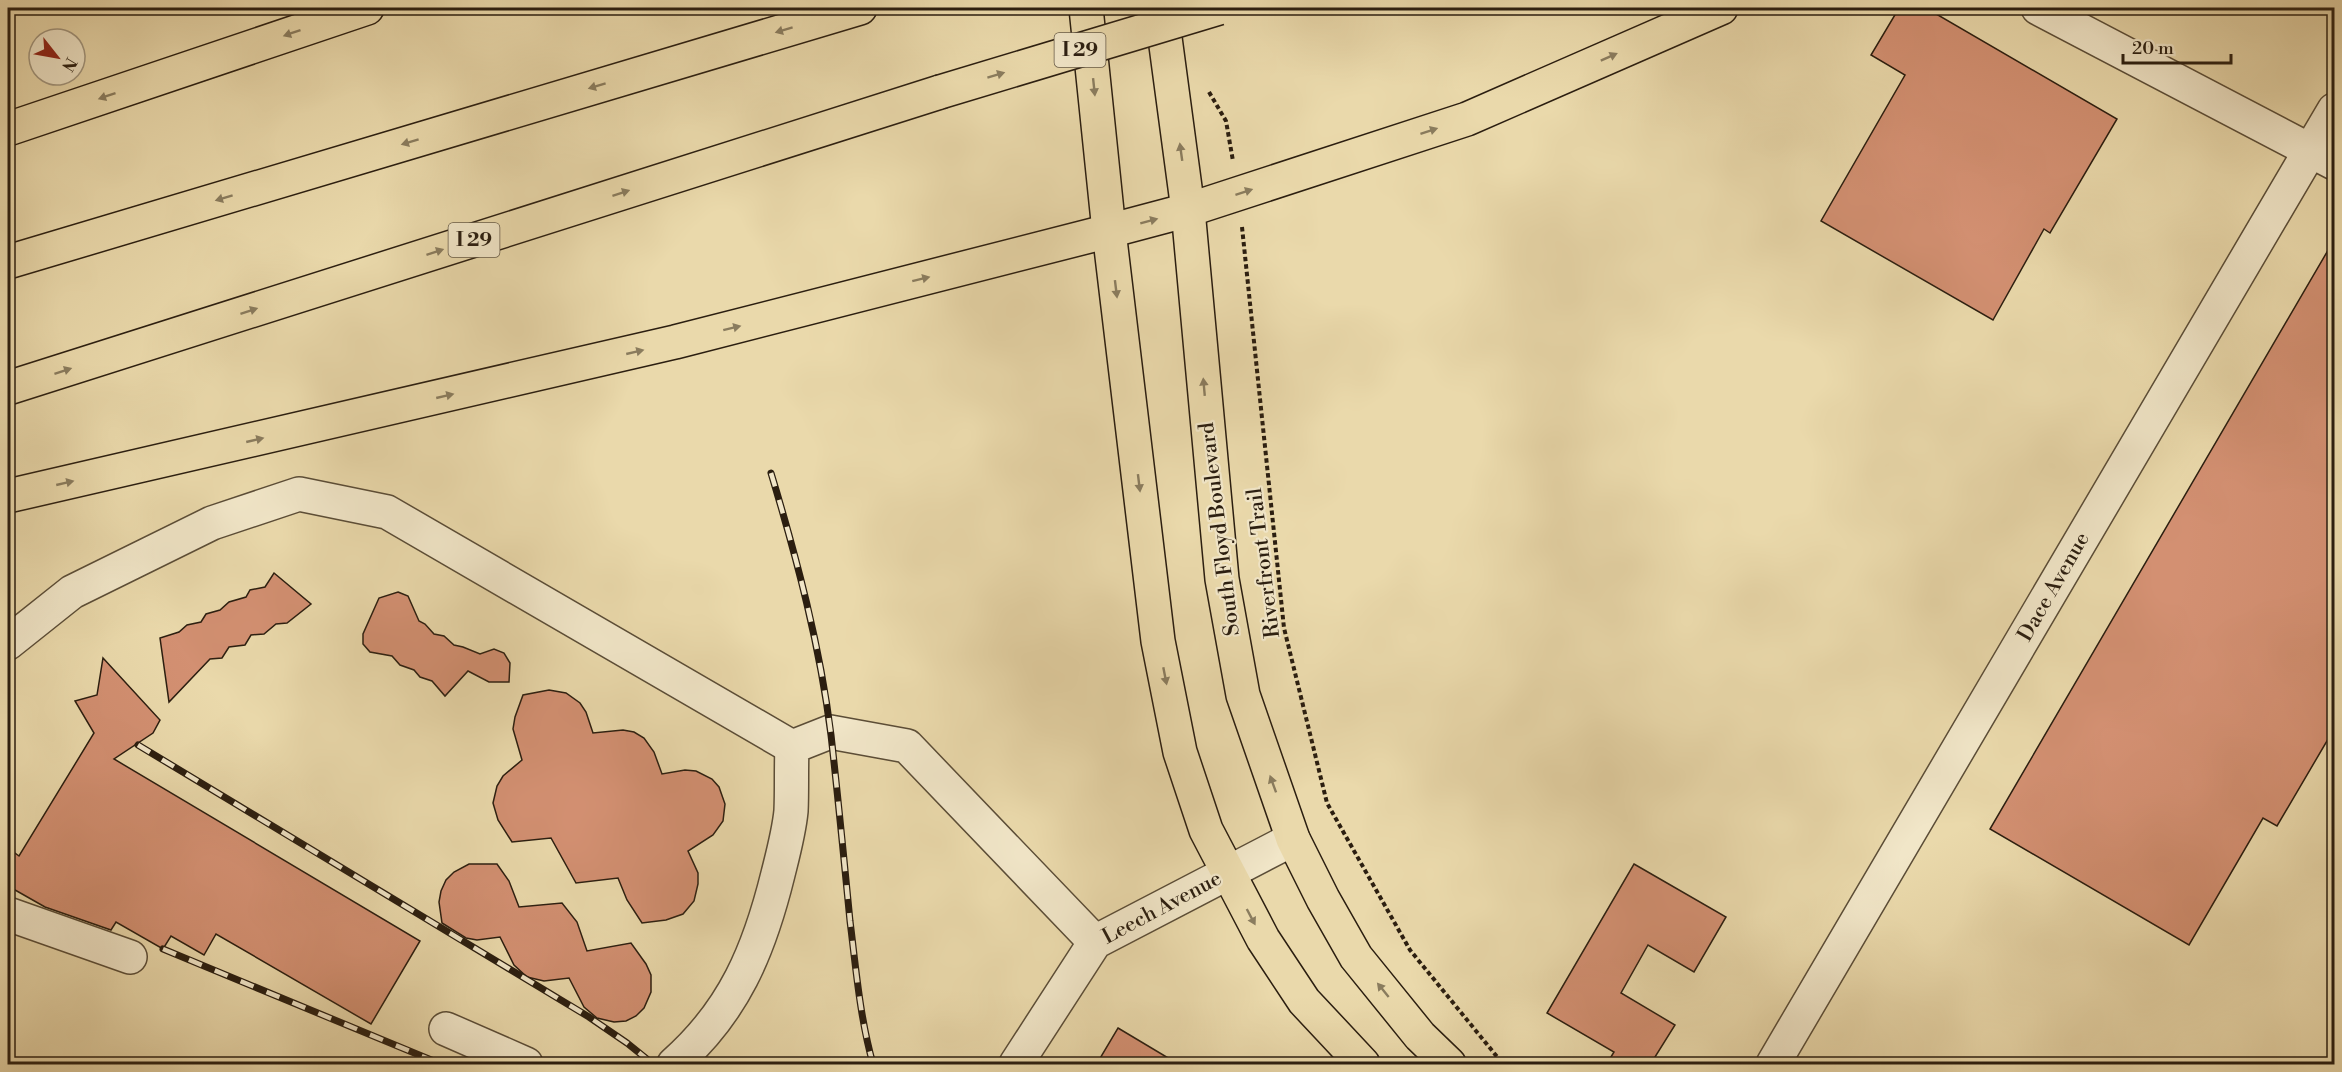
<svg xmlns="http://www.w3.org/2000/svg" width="2342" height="1072" viewBox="0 0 2342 1072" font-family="'Libre Bodoni',serif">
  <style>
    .building { fill: #d39072; stroke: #2b1e10; stroke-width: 1.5 }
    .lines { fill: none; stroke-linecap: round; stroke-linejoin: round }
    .minor-casing { stroke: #5b4d37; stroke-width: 36 }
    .major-casing { stroke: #2b1e10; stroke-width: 36 }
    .highway-casing { stroke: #2b1e10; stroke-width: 36 }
    .path { stroke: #2b1e10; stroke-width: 4; stroke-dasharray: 4.5 3; stroke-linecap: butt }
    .minor { stroke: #f1e6c8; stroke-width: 33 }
    .major { stroke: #ead9ab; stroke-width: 33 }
    .highway { stroke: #ead9ab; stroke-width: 33 }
    .rail-casing { stroke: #2b1e10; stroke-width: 7 }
    .rail { stroke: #f1e6c8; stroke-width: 4.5; stroke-dasharray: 14; stroke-linecap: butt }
    .highway-bridge-casing { stroke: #2b1e10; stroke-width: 36; stroke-linecap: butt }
    .highway-bridge { stroke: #ead9ab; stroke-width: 33 }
    .oneway { fill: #8a7c5e }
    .labels { text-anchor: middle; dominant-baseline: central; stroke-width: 4.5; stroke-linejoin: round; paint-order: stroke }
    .shield { fill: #f1e6c8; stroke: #665a47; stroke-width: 1.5 }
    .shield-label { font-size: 20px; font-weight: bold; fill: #2b1e10 }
    .street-label { font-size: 21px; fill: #2b1e10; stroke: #f1e6c8 }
  </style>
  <rect width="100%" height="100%" fill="#ead9ab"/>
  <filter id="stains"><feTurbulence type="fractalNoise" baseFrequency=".00333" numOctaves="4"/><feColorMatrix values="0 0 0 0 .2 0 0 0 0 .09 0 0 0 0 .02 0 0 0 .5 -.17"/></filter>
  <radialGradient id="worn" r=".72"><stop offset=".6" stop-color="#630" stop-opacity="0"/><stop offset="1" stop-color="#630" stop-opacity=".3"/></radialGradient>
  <g class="building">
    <path d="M 1899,8 L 1926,8 L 2117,119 L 2050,233 L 2044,229 L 1993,320 L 1821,221 L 1905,75 L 1871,55 Z"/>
    <path d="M 2334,240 L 2334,729 L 2277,826 L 2263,818 L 2189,945 L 1990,829 Z"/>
    <path d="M 274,573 L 311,604 L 287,623 L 276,624 L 264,634 L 251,635 L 245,645 L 229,647 L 222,658 L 210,659 L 169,702 L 160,638 L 179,632 L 187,625 L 201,622 L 206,614 L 220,610 L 229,602 L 246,597 L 250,590 L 265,587 Z"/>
    <path d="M 398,592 L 408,596 L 419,621 L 425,624 L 434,634 L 444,636 L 454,645 L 463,647 L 480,654 L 494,649 L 504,653 L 510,663 L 509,682 L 489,682 L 468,671 L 445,696 L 432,681 L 420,677 L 414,670 L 400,665 L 392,656 L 370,652 L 363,644 L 363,634 L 379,598 Z"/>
    <path d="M 103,658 L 160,720 L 153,733 L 114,759 L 420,941 L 371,1024 L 216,934 L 204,955 L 171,936 L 163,949 L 116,922 L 111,930 L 45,907 L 8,886 L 8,848 L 19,856 L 94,733 L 75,701 L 97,695 Z"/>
    <path d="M 549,690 L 566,693 L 580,703 L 586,712 L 593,733 L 623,730 L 634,732 L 644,738 L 654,752 L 662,774 L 685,770 L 696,771 L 712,779 L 719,787 L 725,804 L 723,821 L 713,835 L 688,851 L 698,873 L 698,884 L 694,901 L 683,914 L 666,920 L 642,923 L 627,900 L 618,878 L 576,883 L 551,838 L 512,842 L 498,820 L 493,803 L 497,786 L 503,776 L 522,760 L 513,729 L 515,717 L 523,695 Z"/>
    <path d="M 469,864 L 497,864 L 509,881 L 519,907 L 562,903 L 577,922 L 587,951 L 631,943 L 646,964 L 651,975 L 651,992 L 644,1008 L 636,1016 L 626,1021 L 614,1022 L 597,1018 L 584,1007 L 569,978 L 544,981 L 527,977 L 514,965 L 500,937 L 477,940 L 466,938 L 442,923 L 439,902 L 441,891 L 446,880 L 454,872 Z"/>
    <path d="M 1634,864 L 1726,917 L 1694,972 L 1648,945 L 1621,993 L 1675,1025 L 1650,1065 L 1606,1065 L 1614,1052 L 1547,1013 Z"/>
    <path d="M 1118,1028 L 1180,1065 L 1096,1065 Z"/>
  </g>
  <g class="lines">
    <defs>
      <g id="minor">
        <path d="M 2038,8 L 2334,163"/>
        <path d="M 8,643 L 72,592 L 212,523 L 299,494 L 387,512 L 792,747"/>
        <path d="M 8,914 L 130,957"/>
        <path d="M 446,1029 L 526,1064"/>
        <path d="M 674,1064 C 734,1011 759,951 778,874 C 783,854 789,832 791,811 C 792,790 791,768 792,747 L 830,732 L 907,746 L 1095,942"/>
        <path d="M 1016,1064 L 1095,942 L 1293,839"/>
        <path d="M 1773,1064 L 2334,110"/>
      </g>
      <g id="major">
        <path d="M 1086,8 L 1109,231 L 1158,641 L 1180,752 L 1206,830 L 1263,939 L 1304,1001 L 1363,1064"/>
        <path d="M 1161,8 L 1188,210 L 1222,579 L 1243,695 L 1293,839 L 1323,899 L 1356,957 L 1420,1036 L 1449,1064"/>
        <path d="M 1109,231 L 1188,210 L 1467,119 L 1721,8"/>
      </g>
      <g id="highway">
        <path d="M 8,129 L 367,8"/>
        <path d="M 8,262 L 860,8"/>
        <path d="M 8,388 L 940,92"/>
        <path d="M 8,496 L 675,342 L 1109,231"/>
      </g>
    </defs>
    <use href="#minor" class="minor-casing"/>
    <use href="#major" class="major-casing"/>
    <use href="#highway" class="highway-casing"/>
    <g class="path">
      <path d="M 1209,92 L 1226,121 L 1233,161"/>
      <path d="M 1242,227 L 1284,628 L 1327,803 L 1410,950 L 1503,1064"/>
    </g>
    <use href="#minor" class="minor"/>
    <use href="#major" class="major"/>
    <use href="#highway" class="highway"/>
    <defs>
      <g id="rail">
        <path d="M 771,473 C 797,559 820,646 831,735 C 838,797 844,859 850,921 C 856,969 860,1018 873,1064"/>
        <path d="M 138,745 L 589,1017 L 627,1043 L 653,1064"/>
        <path d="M 163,949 L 441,1064"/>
      </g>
    </defs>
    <use href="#rail" class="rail-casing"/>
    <use href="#rail" class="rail"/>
    <defs>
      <path id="highway-bridge" d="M 940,92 L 1219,8"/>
    </defs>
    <use href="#highway-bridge" class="highway-bridge-casing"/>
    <use href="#highway-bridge" class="highway-bridge"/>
  </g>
  <defs><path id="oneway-solid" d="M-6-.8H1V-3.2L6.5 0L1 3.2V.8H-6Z" transform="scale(1.5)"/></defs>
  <g class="oneway">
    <use href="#oneway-solid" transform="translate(784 30) rotate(163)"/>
    <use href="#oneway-solid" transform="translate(292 33) rotate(161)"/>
    <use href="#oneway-solid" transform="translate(1609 57) rotate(-24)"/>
    <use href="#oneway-solid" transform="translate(996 75) rotate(-17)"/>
    <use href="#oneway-solid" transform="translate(597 86) rotate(163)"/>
    <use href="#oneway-solid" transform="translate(1094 87) rotate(84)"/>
    <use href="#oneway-solid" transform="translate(107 96) rotate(161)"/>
    <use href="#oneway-solid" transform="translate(1429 131) rotate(-18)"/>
    <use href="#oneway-solid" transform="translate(410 142) rotate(163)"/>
    <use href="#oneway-solid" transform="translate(1181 152) rotate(-98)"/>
    <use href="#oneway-solid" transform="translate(1244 192) rotate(-18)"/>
    <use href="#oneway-solid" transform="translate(621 193) rotate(-18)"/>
    <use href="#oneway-solid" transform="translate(224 198) rotate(163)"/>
    <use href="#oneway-solid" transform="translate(1149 221) rotate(-15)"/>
    <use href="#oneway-solid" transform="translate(435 252) rotate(-18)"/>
    <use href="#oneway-solid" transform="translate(921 279) rotate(-14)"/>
    <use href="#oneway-solid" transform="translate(1116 289) rotate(83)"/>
    <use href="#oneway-solid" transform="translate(249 311) rotate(-18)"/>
    <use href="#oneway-solid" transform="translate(732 328) rotate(-14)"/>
    <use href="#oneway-solid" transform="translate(635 352) rotate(-13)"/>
    <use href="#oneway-solid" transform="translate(63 371) rotate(-18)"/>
    <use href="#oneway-solid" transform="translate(1204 387) rotate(-95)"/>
    <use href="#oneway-solid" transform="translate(445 396) rotate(-13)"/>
    <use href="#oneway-solid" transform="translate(255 440) rotate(-13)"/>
    <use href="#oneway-solid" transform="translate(65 483) rotate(-13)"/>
    <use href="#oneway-solid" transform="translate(1139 483) rotate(83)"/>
    <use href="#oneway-solid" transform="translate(1165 676) rotate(79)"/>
    <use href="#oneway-solid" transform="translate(1273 784) rotate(-110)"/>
    <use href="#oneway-solid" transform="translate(1251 917) rotate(62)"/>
    <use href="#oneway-solid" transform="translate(1383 990) rotate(-129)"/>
  </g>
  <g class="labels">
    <g class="shield">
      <rect x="1054.5" y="33" width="51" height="34" rx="4.5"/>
      <rect x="448.5" y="223" width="51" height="34" rx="4.5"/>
    </g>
    <g class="shield-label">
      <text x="1080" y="50">I 29</text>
      <text x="474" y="240">I 29</text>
    </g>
    <g class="street-label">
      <text transform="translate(1220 529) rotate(-97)">South Floyd Boulevard</text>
      <text transform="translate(1264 563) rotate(-97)">Riverfront Trail</text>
      <text transform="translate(2054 587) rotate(-60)">Dace Avenue</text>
      <text transform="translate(1162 908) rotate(-28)">Leech Avenue</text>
    </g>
  </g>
  <rect width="2342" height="1072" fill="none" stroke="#ead9ab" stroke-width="30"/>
  <rect x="9" y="9" width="2324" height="1054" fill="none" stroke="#2b1e10" stroke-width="3"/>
  <rect x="15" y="15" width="2312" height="1042" fill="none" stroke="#2b1e10" stroke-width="1.5"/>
  <g transform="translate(57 57) rotate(121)"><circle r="28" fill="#f1e6c8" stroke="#a2967e" stroke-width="1.5"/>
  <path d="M0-4.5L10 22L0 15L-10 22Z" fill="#8f2418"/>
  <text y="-9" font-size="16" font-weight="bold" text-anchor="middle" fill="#2b1e10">N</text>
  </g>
  <path d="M2123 54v9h108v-9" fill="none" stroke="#2b1e10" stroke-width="3"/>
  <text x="2132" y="54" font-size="18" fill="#2b1e10" stroke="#f1e6c8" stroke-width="4.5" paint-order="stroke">20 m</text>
  <rect width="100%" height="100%" filter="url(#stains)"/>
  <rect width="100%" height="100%" fill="url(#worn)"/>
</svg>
